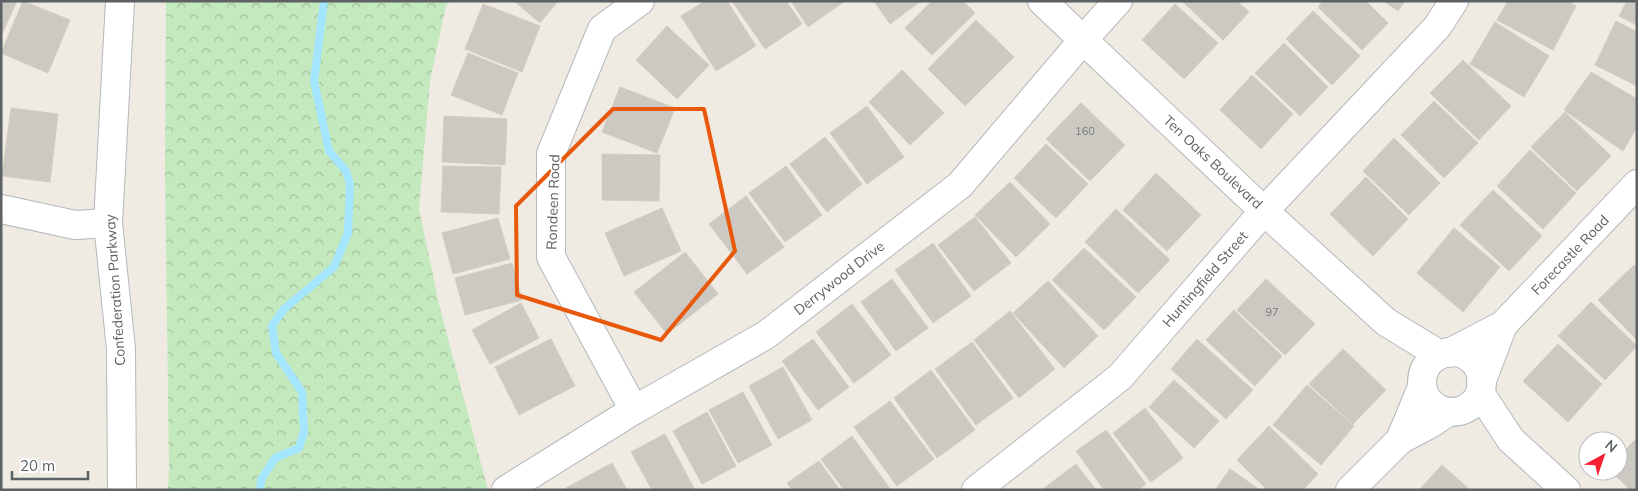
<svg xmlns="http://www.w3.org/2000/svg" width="1638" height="491" viewBox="0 0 1638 491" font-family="Mulish,sans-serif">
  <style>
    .forest { fill: url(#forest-crowns) }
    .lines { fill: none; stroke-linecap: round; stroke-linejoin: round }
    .stream { stroke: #a4e5ff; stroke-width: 8 }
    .building { fill: #ccc8c2; stroke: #d5ccc1 }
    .minor-casing { stroke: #b4b8bc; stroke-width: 30 }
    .tertiary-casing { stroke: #b4b8bc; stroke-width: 30 }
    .minor { stroke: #fff; stroke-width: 28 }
    .tertiary { stroke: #fff; stroke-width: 28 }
    .marked { fill: none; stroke: #e8590c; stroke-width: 4; stroke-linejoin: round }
    .labels { text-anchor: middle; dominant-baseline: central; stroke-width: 4; stroke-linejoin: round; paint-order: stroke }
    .number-label { font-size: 11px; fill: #777b7c }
    .street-label { font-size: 14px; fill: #5b6165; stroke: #fff }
  </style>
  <defs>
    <pattern id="forest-crowns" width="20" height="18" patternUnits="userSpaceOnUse" patternTransform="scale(1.25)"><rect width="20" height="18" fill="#c5e9be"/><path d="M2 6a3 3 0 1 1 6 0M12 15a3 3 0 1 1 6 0" fill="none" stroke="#a3c09e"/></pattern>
  </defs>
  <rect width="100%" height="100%" fill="#efebe3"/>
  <path class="forest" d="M 166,1 L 450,1 L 446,6 L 430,81 L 419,209 L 440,308 L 488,490 L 168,490 L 169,470 L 165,172 Z"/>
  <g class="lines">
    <path class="stream" d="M 260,490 L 261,480 L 275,458 L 299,448 L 304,432 L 302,392 L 276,353 L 272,326 L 284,309 L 334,267 L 348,233 L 350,184 L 346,171 L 329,151 L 314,81 L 324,1"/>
  </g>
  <g class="building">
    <path d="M 1,1 L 17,1 L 1,36 Z"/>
    <path d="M 23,1 L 70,20 L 48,73 L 1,53 Z"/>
    <path d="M 514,1 L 558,1 L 540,23 Z"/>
    <path d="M 705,1 L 727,1 L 756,46 L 716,71 L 681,16 Z"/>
    <path d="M 732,1 L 786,1 L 802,24 L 765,49 Z"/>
    <path d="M 791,1 L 845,1 L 808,27 Z"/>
    <path d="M 874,1 L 921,1 L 890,24 Z"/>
    <path d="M 932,1 L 963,1 L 975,13 L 932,55 L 905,28 Z"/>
    <path d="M 1182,1 L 1237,1 L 1249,12 L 1223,40 Z"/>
    <path d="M 1323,1 L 1366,1 L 1388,23 L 1362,50 L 1318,7 Z"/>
    <path d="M 1384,1 L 1405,1 L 1398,11 Z"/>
    <path d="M 1508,1 L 1567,1 L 1576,6 L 1553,50 L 1497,20 Z"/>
    <path d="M 1627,1 L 1637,1 L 1637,25 L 1619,16 Z"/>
    <path d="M 483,4 L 540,26 L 522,72 L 465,49 Z"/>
    <path d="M 1175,4 L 1218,43 L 1184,79 L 1142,40 Z"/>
    <path d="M 1313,11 L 1360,56 L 1332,85 L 1286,39 Z"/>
    <path d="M 976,20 L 1014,57 L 965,106 L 928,69 Z"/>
    <path d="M 1616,21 L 1637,32 L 1637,86 L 1595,65 Z"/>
    <path d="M 1495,22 L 1549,56 L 1524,97 L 1470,64 Z"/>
    <path d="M 667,26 L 709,65 L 677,99 L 636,60 Z"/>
    <path d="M 1284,43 L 1328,87 L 1300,116 L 1255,73 Z"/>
    <path d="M 468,53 L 518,73 L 502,115 L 451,95 Z"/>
    <path d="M 1463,60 L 1511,106 L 1479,140 L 1430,93 Z"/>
    <path d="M 902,70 L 944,113 L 910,145 L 869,102 Z"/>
    <path d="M 1591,72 L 1637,99 L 1637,127 L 1623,151 L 1564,110 Z"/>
    <path d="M 1252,75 L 1293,114 L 1261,149 L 1220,110 Z"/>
    <path d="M 620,87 L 675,108 L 657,153 L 602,132 Z"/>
    <path d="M 1434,101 L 1478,143 L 1444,178 L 1401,135 Z"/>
    <path d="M 1081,103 L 1125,145 L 1090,181 L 1046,139 Z"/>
    <path d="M 867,106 L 904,157 L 867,184 L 830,133 Z"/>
    <path d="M 11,108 L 58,114 L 50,182 L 2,176 Z"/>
    <path d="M 1565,112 L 1611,156 L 1577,191 L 1531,147 Z"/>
    <path d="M 444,116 L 507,119 L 505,165 L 442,162 Z"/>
    <path d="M 825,137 L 862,184 L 827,212 L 790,164 Z"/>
    <path d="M 1394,138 L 1440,183 L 1409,215 L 1363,171 Z"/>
    <path d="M 1046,144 L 1088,184 L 1056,218 L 1014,178 Z"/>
    <path d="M 1530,150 L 1576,193 L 1543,229 L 1497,186 Z"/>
    <path d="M 602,154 L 660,155 L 659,201 L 602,200 Z"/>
    <path d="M 443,166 L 501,167 L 499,214 L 441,212 Z"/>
    <path d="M 786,166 L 822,215 L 785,242 L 749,193 Z"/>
    <path d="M 1156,173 L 1201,215 L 1167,251 L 1123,210 Z"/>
    <path d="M 1366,177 L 1408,219 L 1373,256 L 1330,214 Z"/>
    <path d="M 1010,182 L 1050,224 L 1016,257 L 975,215 Z"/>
    <path d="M 1493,190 L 1542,236 L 1509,271 L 1460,225 Z"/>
    <path d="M 746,196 L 784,247 L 747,274 L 709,224 Z"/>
    <path d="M 662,208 L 681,251 L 624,276 L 605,233 Z"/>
    <path d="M 1116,209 L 1170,260 L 1138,293 L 1085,242 Z"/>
    <path d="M 975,217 L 1011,263 L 974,291 L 938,245 Z"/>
    <path d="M 498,218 L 510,259 L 453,274 L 442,233 Z"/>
    <path d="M 1454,228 L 1500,267 L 1463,312 L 1417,273 Z"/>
    <path d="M 933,243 L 971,296 L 933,323 L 895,270 Z"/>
    <path d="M 1084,248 L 1136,297 L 1104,330 L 1052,280 Z"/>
    <path d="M 685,252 L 718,294 L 667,334 L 634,292 Z"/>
    <path d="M 512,263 L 522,300 L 465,315 L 455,278 Z"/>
    <path d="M 1634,265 L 1637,268 L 1637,340 L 1598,300 Z"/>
    <path d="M 892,279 L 928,328 L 896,351 L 861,302 Z"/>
    <path d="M 1266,279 L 1315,324 L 1285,355 L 1237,310 Z"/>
    <path d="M 1048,281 L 1098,336 L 1064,368 L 1013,313 Z"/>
    <path d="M 1591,302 L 1637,346 L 1605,380 L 1558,336 Z"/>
    <path d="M 521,303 L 539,338 L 490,364 L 472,330 Z"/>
    <path d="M 852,304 L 891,355 L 854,383 L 816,332 Z"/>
    <path d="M 1234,310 L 1282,356 L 1255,386 L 1206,340 Z"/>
    <path d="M 1010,311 L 1055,369 L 1019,398 L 974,340 Z"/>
    <path d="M 551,339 L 575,386 L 519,415 L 495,367 Z"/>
    <path d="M 813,339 L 849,387 L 818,410 L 782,361 Z"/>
    <path d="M 1197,339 L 1253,390 L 1226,419 L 1171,369 Z"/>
    <path d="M 972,342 L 1013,398 L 976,425 L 935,369 Z"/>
    <path d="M 1558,344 L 1602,384 L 1568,422 L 1523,381 Z"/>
    <path d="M 1343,349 L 1386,390 L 1353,424 L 1309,384 Z"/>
    <path d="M 783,367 L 812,420 L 778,439 L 749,386 Z"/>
    <path d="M 931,370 L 975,430 L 937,458 L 894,398 Z"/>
    <path d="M 1174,380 L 1219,421 L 1194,448 L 1149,407 Z"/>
    <path d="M 1307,385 L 1354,426 L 1321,465 L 1273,425 Z"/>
    <path d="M 743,392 L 772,445 L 738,463 L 709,410 Z"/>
    <path d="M 890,401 L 934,459 L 897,486 L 854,427 Z"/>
    <path d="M 1145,408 L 1183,458 L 1151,482 L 1113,433 Z"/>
    <path d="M 707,412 L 736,466 L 702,484 L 673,431 Z"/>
    <path d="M 1269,426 L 1318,474 L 1303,490 L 1267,490 L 1237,460 Z"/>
    <path d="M 1106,430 L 1146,484 L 1138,490 L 1104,490 L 1076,451 Z"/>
    <path d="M 665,434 L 694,488 L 692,490 L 652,490 L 631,452 Z"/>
    <path d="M 852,436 L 891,490 L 844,490 L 821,459 Z"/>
    <path d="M 1637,438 L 1637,490 L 1630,490 L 1611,471 L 1618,471 L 1618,457 Z"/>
    <path d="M 819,461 L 840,490 L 792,490 L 787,483 Z"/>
    <path d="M 612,463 L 627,490 L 567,490 L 566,488 Z"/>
    <path d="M 1076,464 L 1096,490 L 1044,490 L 1043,489 Z"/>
    <path d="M 1442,465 L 1470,490 L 1419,490 Z"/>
    <path d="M 1230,469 L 1260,490 L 1215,490 Z"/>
  </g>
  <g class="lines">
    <defs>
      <g id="minor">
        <path d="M 1,209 L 75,225 L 108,223"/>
        <path d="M 1449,353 L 1503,325 L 1637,184"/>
        <path d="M 1481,383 L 1503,325"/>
        <path d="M 634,410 L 551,257 L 551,154 L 602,29 L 640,1"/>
        <path d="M 1400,440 L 1422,387"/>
        <path d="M 506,490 L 634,410 L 766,335 L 960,185 L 1083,40 L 1118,1"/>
        <path d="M 976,490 L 1120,377 L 1264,211 L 1437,27 L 1454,1"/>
        <path d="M 1350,490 L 1400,440 L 1430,424 L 1448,412"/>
      </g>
      <g id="tertiary">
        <path d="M 120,1 L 108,223 L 121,349 L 122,490"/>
        <path d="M 1042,1 L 1264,211 L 1386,322 L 1440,355"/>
        <circle cx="1452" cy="382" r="30"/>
        <path d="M 1480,393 L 1511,440 L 1566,490"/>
      </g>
    </defs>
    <use href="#minor" class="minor-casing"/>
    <use href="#tertiary" class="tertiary-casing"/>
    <use href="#minor" class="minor"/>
    <use href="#tertiary" class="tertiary"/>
  </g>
  <path class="marked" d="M 613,109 L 704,109 L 735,251 L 661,340 L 517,295 L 516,206 Z"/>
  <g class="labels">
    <g class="number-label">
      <text x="1085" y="131">160</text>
      <text x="1272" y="312">97</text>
    </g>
    <g class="street-label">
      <text transform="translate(1213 162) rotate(43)">Ten Oaks Boulevard</text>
      <text transform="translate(553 202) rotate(-88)">Rondeen Road</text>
      <text transform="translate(1570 255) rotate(-46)">Forecastle Road</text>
      <text transform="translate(839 278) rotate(-38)">Derrywood Drive</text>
      <text transform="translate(1205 279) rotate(-49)">Huntingfield Street</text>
      <text transform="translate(115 290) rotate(-94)">Confederation Parkway</text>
    </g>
  </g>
  <rect width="1638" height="491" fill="none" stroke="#5b6165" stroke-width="5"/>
  <g transform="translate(1603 456) rotate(40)"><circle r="24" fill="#ffffff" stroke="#bdc0c1"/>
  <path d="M0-4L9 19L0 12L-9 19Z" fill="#f72233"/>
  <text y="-8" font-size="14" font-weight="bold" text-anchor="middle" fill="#5b6165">N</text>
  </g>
  <path d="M12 471v8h76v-8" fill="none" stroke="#5b6165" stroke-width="2.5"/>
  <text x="20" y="471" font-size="15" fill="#5b6165" stroke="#ffffff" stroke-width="4" paint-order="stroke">20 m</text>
</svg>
